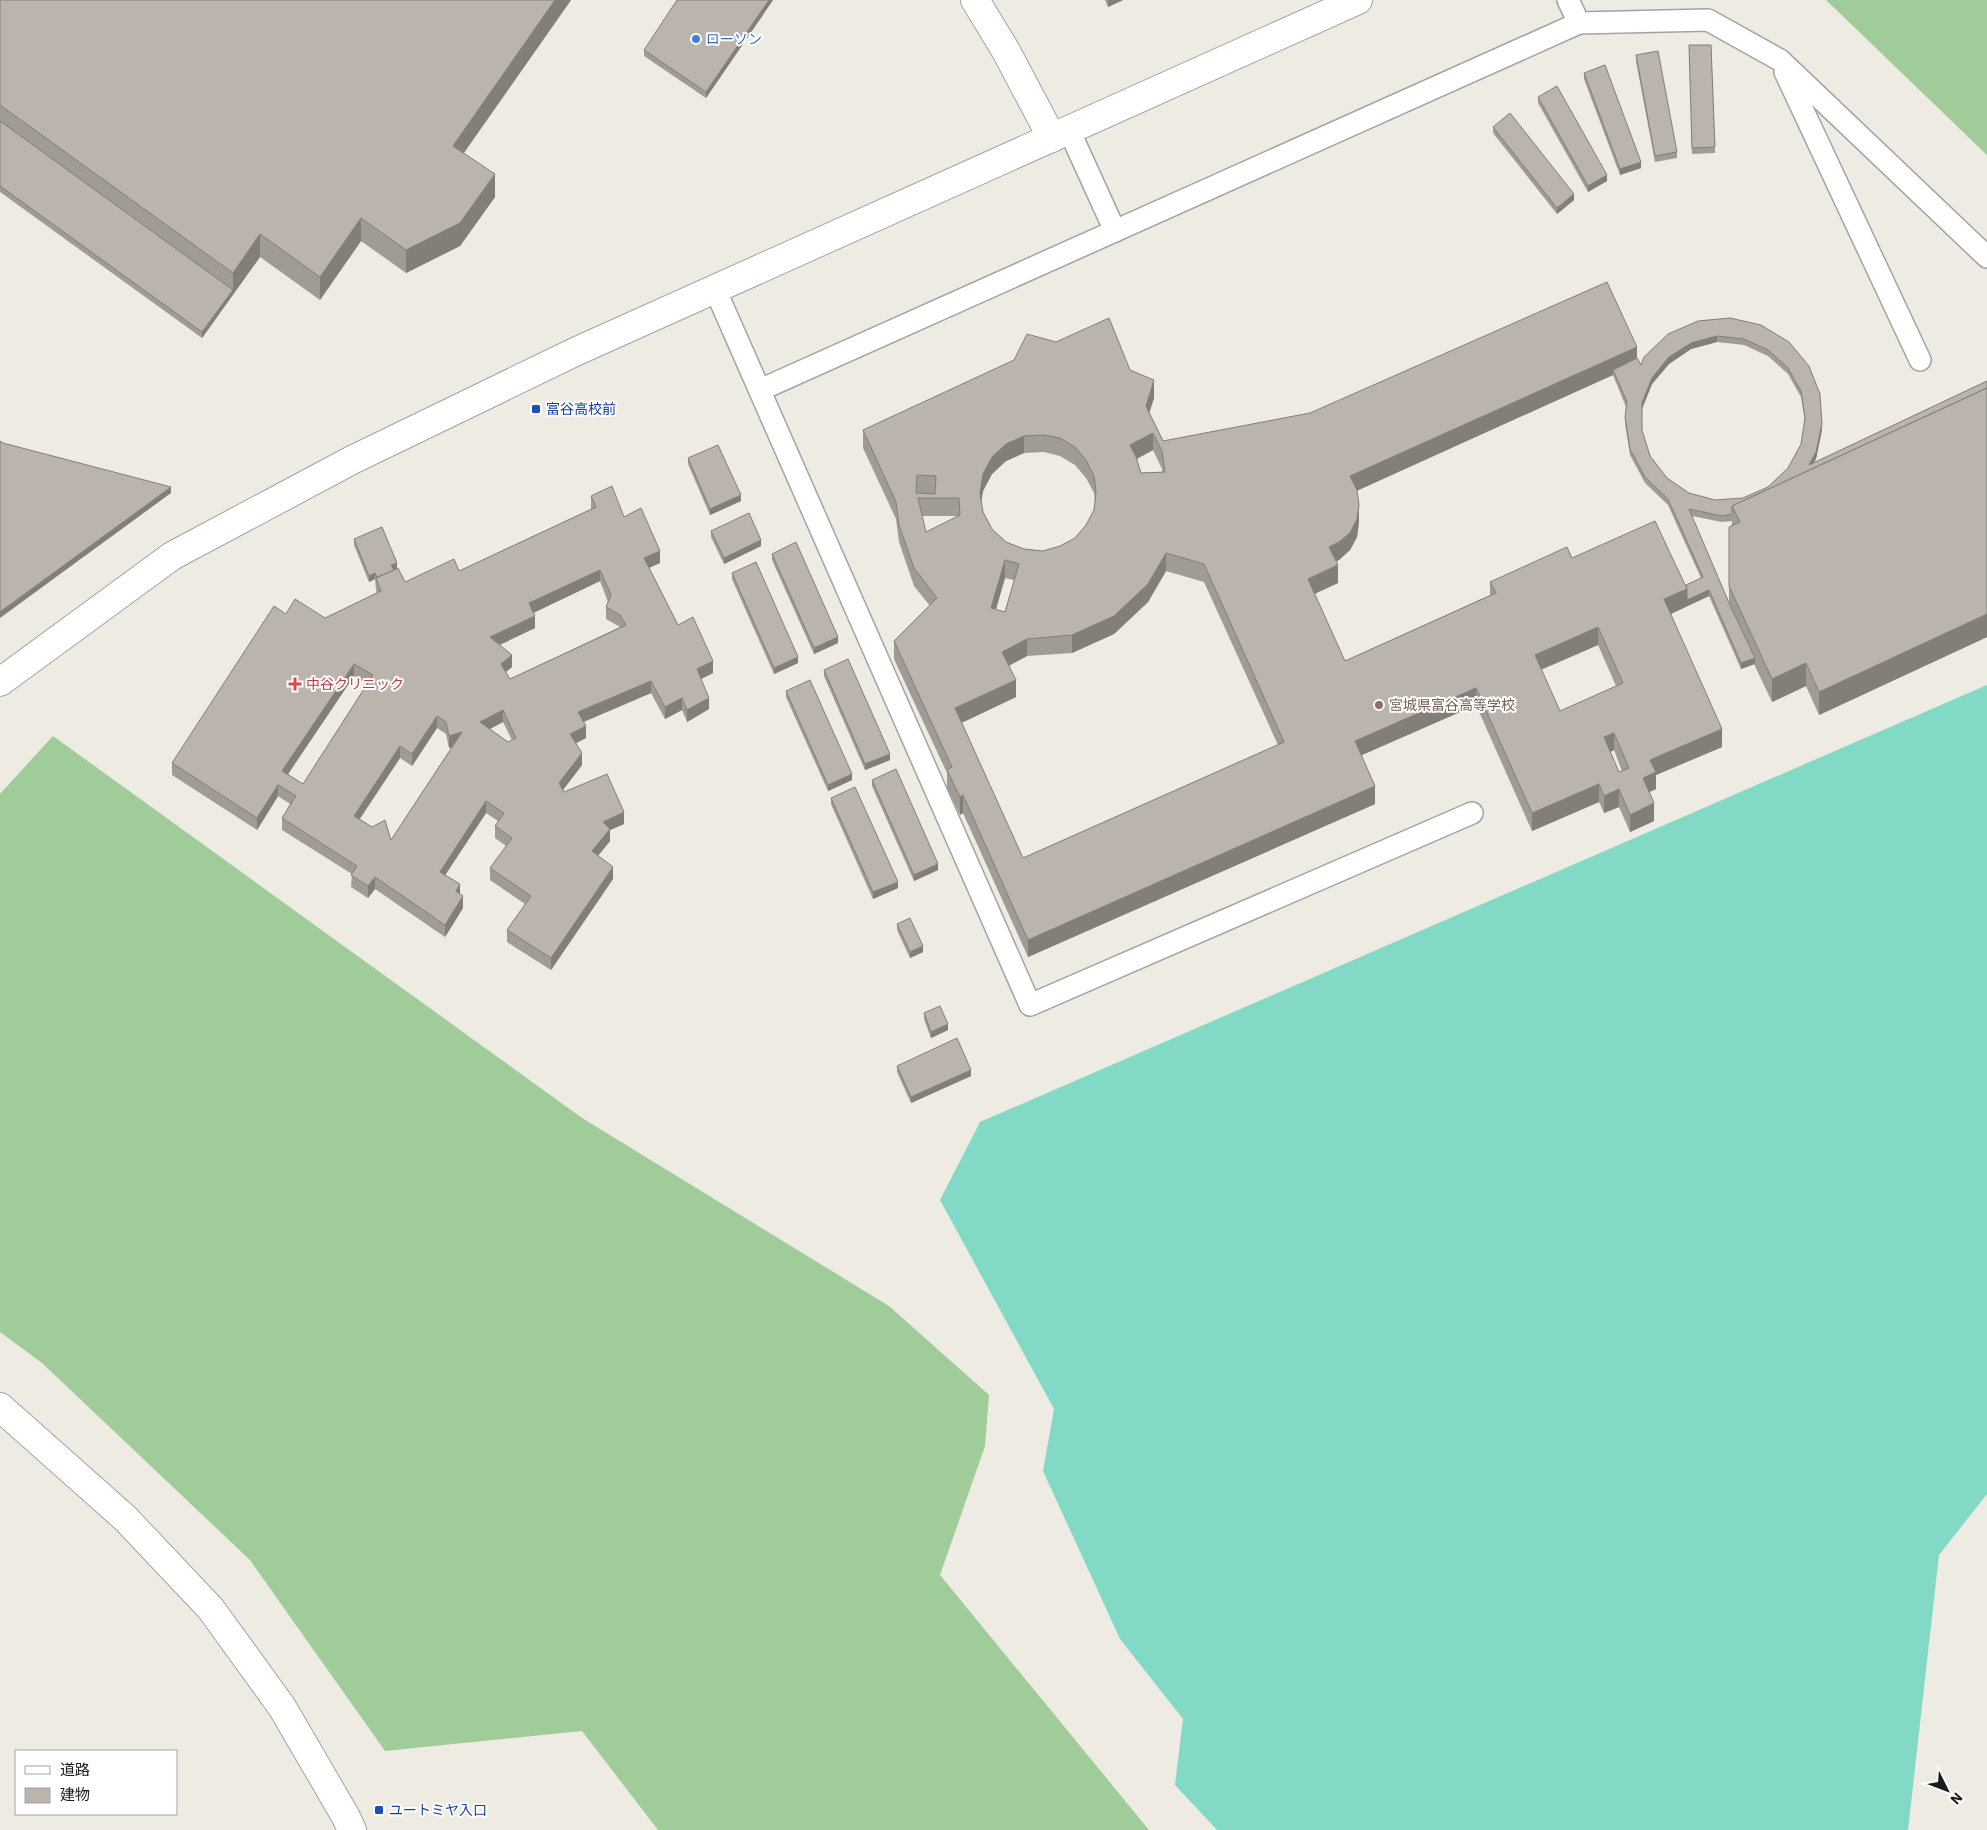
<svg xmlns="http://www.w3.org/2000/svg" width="1987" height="1830" viewBox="0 0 1987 1830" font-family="'IBM Plex Sans','Noto Sans JP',sans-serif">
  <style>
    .forest { fill: #9fcc98 }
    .pitch { fill: #82dac6 }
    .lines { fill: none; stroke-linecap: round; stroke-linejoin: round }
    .service-casing { stroke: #a3a3a3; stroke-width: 24 }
    .tertiary-casing { stroke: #a3a3a3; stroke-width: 30 }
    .service { stroke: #fff; stroke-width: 21 }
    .tertiary { stroke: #fff; stroke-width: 28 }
    .wall { fill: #a09b94; fill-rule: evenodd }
    .shaded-wall { fill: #827e78 }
    .building { fill: #bab4ac; stroke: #827e78; fill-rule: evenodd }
    .shop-dot { fill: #3f7fe0; stroke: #fff; stroke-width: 2 }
    .transit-dot { fill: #1a4fb4; stroke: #fff; stroke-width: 2 }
    .health-dot { fill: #e0444e; stroke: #fff; stroke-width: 2 }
    .education-dot { fill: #8d6e63; stroke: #fff; stroke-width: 2 }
    .labels { text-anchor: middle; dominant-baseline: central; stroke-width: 4; stroke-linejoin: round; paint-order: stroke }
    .shop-label { font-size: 14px; fill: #366cbe; stroke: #fff; text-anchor: start }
    .transit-label { font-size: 14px; fill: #164399; stroke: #fff; text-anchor: start }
    .health-label { font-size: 14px; fill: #be3a42; stroke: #fff; text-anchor: start }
    .education-label { font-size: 14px; fill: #785e54; stroke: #fff; text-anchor: start }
  </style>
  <rect width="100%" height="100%" fill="#edebe2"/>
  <g class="forest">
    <path d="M 1826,0 L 1987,0 L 1987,155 Z"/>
    <path d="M 53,736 L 582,1118 L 889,1306 L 989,1395 L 985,1446 L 940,1575 L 1149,1830 L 658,1830 L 582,1731 L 385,1751 L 250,1560 L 42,1363 L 0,1332 L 0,794 Z"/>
  </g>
  <path class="pitch" d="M 1987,685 L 1987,1494 L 1939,1555 L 1908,1830 L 1217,1830 L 1175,1785 L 1183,1719 L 1120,1639 L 1043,1471 L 1054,1409 L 940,1200 L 980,1122 Z"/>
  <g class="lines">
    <defs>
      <g id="service">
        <path d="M 1568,0 L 1579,23 L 1708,20 L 1780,60 L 1987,257"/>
        <path d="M 1785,72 L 1920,360"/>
        <path d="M 1069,130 L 1115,231"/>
        <path d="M 715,289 L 1030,1005 L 1472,813"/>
        <path d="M 760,390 L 1579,23"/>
      </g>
      <g id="tertiary">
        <path d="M 975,0 L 1006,51 L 1052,138"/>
        <path d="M 0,682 L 172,556 L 352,460 L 577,351 L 1358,0"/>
        <path d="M 0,1407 L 125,1518 L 211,1609 L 282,1707 L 346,1817 L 352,1830"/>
      </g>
    </defs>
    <use href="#service" class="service-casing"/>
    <use href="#tertiary" class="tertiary-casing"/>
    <use href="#service" class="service"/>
    <use href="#tertiary" class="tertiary"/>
  </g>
  <g class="wall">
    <path d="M 0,0 L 571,0 L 464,153 L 495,197 L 460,246 L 406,273 L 361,241 L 320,300 L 260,257 L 202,338 L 0,192 Z"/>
    <path d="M 773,0 L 706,98 L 644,56 L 644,50 Z"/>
    <path d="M 1105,0 L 1123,0 L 1108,7 Z"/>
    <path d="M 1689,45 L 1711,45 L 1715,153 L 1692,154 Z"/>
    <path d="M 1636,55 L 1677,152 L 1677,158 L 1655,162 L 1636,61 Z"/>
    <path d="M 1584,73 L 1641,168 L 1620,175 L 1584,79 Z"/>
    <path d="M 1538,97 L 1607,181 L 1588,192 L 1538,103 Z"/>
    <path d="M 1493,127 L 1574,200 L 1557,214 L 1493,133 Z"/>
    <path d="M 1698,321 L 1789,342 L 1822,430 L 1816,459 L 1813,463 L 1987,381 L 1987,637 L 1819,715 L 1806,686 L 1772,702 L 1754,664 L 1741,669 L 1709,596 L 1671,614 L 1722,747 L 1656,775 L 1656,789 L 1649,792 L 1654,821 L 1630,832 L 1619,807 L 1604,813 L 1599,802 L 1532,831 L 1476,705 L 1362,755 L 1375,804 L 1028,957 L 963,813 L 960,815 L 947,788 L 947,773 L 894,659 L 894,641 L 930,606 L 914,586 L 899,542 L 896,519 L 863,448 L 863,430 L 1130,370 L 1154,398 L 1149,413 L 1163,441 L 1637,358 L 1641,365 ZM 1717,342 L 1744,345 L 1768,356 L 1788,374 L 1801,397 L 1805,421 L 1801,444 L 1788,468 L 1768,487 L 1743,498 L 1715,500 L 1689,493 L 1667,478 L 1650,456 L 1642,431 L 1642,409 L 1652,384 L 1669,364 L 1691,349 ZM 1613,375 L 1626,407 L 1625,423 L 1630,455 L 1645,483 L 1668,505 L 1701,578 L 1686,585 L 1572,558 L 1490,582 L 1490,595 L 1345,661 L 1314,594 L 1338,583 L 1336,561 L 1339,560 L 1350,550 L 1357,537 L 1359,522 L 1357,490 ZM 1153,450 L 1162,469 L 1162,472 L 1141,473 L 1137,459 ZM 1044,452 L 1060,456 L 1075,465 L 1086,478 L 1094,493 L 1095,501 L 1094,510 L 1086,525 L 1075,538 L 1060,546 L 1043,551 L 1024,549 L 1006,542 L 992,529 L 983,512 L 981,502 L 983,491 L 992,474 L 1006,461 L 1024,453 ZM 922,516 L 959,516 L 926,532 ZM 1692,516 L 1722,522 L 1732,521 L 1729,550 L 1729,603 ZM 1166,571 L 1204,582 L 1278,745 L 1023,858 L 961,723 L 1016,697 L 1009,666 L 1027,656 L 1072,653 L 1114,634 L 1148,602 ZM 1005,578 L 1014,580 L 1005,612 L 996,609 ZM 1598,645 L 1616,686 L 1560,711 L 1541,670 ZM 1614,750 L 1622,771 L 1619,772 L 1610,752 Z"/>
    <path d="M 688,458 L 741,501 L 710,515 L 688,464 Z"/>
    <path d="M 591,496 L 624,517 L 660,563 L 649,568 L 678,625 L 713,673 L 701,679 L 709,709 L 687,722 L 682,710 L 665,719 L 651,693 L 584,722 L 586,738 L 576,743 L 582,765 L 563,790 L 564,792 L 624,824 L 610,830 L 610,841 L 598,856 L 613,879 L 551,970 L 507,942 L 507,930 L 525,904 L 490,880 L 490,868 L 506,846 L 495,838 L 495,826 L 498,821 L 486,813 L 445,875 L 460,894 L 463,908 L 445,937 L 375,889 L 368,898 L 351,887 L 352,874 L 282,830 L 282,818 L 290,804 L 278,796 L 257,830 L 172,775 L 172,763 L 286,614 L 325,618 L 377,593 L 376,590 L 375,579 L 369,582 L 354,545 L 354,539 L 397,569 L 405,582 L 459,571 L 591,509 ZM 600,581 L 608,602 L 606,607 L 606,619 L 620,627 L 510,679 L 506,672 L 512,667 L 500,645 L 535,628 L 533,613 ZM 354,676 L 367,684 L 303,784 L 288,774 ZM 503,722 L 512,740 L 508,742 L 490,729 ZM 437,728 L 446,734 L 449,748 L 452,747 L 391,840 L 360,819 L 400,758 L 412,766 Z"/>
    <path d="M 711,531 L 761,546 L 724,564 L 711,537 Z"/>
    <path d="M 772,554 L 838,643 L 814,654 L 772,560 Z"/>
    <path d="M 732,573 L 798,663 L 774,674 L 732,579 Z"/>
    <path d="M 824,670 L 890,760 L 865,770 L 824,676 Z"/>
    <path d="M 786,691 L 852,780 L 828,791 L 786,697 Z"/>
    <path d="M 872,780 L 938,870 L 914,881 L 872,786 Z"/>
    <path d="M 831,798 L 898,888 L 873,899 L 831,804 Z"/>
    <path d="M 897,924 L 923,952 L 910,958 L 897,930 Z"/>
    <path d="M 924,1013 L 948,1030 L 931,1038 L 924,1019 Z"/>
    <path d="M 897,1066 L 971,1076 L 911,1103 L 897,1072 Z"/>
  </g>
  <g class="shaded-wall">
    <path d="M 555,0 L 571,0 L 453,168 L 453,146 Z"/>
    <path d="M 769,0 L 773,0 L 706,98 L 706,92 Z"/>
    <path d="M 1108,0 L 1123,0 L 1108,7 Z"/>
    <path d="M 1641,162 L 1641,168 L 1620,175 L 1620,169 Z"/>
    <path d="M 495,174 L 495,197 L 460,246 L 406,273 L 406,250 Z"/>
    <path d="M 1607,175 L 1607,181 L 1588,192 L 1588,186 Z"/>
    <path d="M 1574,194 L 1574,200 L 1557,214 L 1557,208 Z"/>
    <path d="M 361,218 L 361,241 L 320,300 L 320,277 Z"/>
    <path d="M 260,234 L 260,257 L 202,338 L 202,332 L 233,290 L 233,273 Z"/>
    <path d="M 1717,336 L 1717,342 L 1691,349 L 1669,364 L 1652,384 L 1642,409 L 1642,403 L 1652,378 L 1669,357 L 1691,343 Z"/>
    <path d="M 1637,347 L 1637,364 L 1613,370 L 1613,375 L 1350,494 L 1350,476 Z"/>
    <path d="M 1154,380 L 1154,398 L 1146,423 L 1146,406 Z"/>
    <path d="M 1822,424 L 1822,430 L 1816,459 L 1809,471 L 1809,465 Z"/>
    <path d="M 1153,433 L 1153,450 L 1130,462 L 1130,445 Z"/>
    <path d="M 1024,436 L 1024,453 L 1006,461 L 992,474 L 983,491 L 980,511 L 980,493 L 983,474 L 992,457 L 1006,444 Z"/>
    <path d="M 171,487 L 171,493 L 0,618 L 0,612 Z"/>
    <path d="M 741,495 L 741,501 L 710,515 L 710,509 Z"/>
    <path d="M 1359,505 L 1359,522 L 1357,537 L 1350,550 L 1339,560 L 1329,565 L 1329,547 Z"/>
    <path d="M 761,540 L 761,546 L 724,564 L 724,558 Z"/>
    <path d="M 660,551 L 660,563 L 644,570 L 644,558 Z"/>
    <path d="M 1166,553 L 1166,571 L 1148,602 L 1114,634 L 1072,653 L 1072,635 Z"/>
    <path d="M 1005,560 L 1005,578 L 991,626 L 991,608 Z"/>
    <path d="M 397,563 L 397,569 L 391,571 L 391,565 Z"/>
    <path d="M 1338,565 L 1338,583 L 1308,597 L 1308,579 Z"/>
    <path d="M 600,570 L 600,581 L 529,615 L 529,603 Z"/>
    <path d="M 375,573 L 375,579 L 369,582 L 369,576 Z"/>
    <path d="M 1687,589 L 1709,590 L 1709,596 L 1664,617 L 1664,599 Z"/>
    <path d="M 1987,614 L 1987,637 L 1819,715 L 1819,692 Z"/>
    <path d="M 535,616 L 535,628 L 490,649 L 490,637 Z"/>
    <path d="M 1598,627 L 1598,645 L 1535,672 L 1535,655 Z"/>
    <path d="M 838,637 L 838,643 L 814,654 L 814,648 Z"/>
    <path d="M 1027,639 L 1027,656 L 1002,669 L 1002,652 Z"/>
    <path d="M 512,655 L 512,667 L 501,676 L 501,664 Z"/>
    <path d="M 798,657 L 798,663 L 774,674 L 774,668 Z"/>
    <path d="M 1755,658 L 1755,664 L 1741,669 L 1741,663 Z"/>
    <path d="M 713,661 L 713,673 L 697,681 L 697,669 Z"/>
    <path d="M 1806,663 L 1806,686 L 1772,702 L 1772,679 Z"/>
    <path d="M 354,664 L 354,676 L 282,783 L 282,771 Z"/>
    <path d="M 1016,680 L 1016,697 L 955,726 L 955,708 Z"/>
    <path d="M 651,681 L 651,693 L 578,724 L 578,712 Z"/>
    <path d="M 1476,688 L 1476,705 L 1355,758 L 1355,741 Z"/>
    <path d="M 682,698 L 682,710 L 665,719 L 665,707 Z"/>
    <path d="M 709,698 L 709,709 L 687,722 L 687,710 Z"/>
    <path d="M 503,710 L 503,722 L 480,734 L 480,722 Z"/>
    <path d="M 437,716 L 437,728 L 412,766 L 412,754 Z"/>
    <path d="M 586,726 L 586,738 L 570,746 L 570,734 Z"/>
    <path d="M 1722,729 L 1722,747 L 1656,775 L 1656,789 L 1643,795 L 1643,778 L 1650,760 Z"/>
    <path d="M 462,732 L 462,744 L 449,748 L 449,736 Z"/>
    <path d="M 1614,733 L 1614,750 L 1604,755 L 1604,737 Z"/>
    <path d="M 400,746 L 400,758 L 354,827 L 354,816 Z"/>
    <path d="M 582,753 L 582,765 L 559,795 L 559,783 Z"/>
    <path d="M 890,754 L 890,760 L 865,770 L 865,764 Z"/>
    <path d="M 852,774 L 852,780 L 828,791 L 828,785 Z"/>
    <path d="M 1599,784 L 1599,802 L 1532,831 L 1532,813 Z"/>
    <path d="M 278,785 L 278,796 L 257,830 L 257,818 Z"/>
    <path d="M 1375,786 L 1375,804 L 1028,957 L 1028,940 Z"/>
    <path d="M 1619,789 L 1619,807 L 1604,813 L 1604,796 Z"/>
    <path d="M 963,795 L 963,813 L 960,815 L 960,797 Z"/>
    <path d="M 486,801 L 486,813 L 440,883 L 440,872 Z"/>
    <path d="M 1654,803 L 1654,821 L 1630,832 L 1630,815 Z"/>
    <path d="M 624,812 L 624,824 L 610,830 L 610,841 L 592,863 L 592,851 L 603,822 Z"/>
    <path d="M 938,864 L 938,870 L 914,881 L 914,875 Z"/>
    <path d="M 613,867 L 613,879 L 551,970 L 551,958 Z"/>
    <path d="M 375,877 L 375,889 L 368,898 L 368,886 Z"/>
    <path d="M 898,882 L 898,888 L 873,899 L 873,892 Z"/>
    <path d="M 460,884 L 460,896 L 456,891 Z"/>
    <path d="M 463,896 L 463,908 L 445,937 L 445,925 Z"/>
    <path d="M 923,946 L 923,952 L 910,958 L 910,952 Z"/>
    <path d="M 948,1024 L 948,1030 L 931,1038 L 931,1032 Z"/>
    <path d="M 971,1070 L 971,1076 L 911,1103 L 911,1097 Z"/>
  </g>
  <g class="building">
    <path d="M 0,0 L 555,0 L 453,146 L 495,174 L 460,223 L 406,250 L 361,218 L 320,277 L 260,234 L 233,273 L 0,105 Z"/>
    <path d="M 677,0 L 769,0 L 706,92 L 644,50 Z"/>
    <path d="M 1689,45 L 1711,45 L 1715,147 L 1692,148 Z"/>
    <path d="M 1658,51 L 1677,152 L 1655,156 L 1636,55 Z"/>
    <path d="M 1605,65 L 1641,162 L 1620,169 L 1584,73 Z"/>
    <path d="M 1557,86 L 1607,175 L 1588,186 L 1538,97 Z"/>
    <path d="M 1510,113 L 1574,194 L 1557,208 L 1493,127 Z"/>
    <path d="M 0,121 L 233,290 L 202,332 L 0,186 Z"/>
    <path d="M 1607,282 L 1637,347 L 1350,476 L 1357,490 L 1359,505 L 1357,519 L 1350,533 L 1339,542 L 1329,547 L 1338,565 L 1308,579 L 1345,661 L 1496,593 L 1490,582 L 1567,547 L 1572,558 L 1655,521 L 1687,589 L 1664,599 L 1722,729 L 1650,760 L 1656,772 L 1643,778 L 1654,803 L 1630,815 L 1619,789 L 1604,796 L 1599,784 L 1532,813 L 1476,688 L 1355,741 L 1375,786 L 1028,940 L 963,795 L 960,797 L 947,770 L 952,767 L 894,641 L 937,598 L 914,568 L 899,525 L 896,502 L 863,430 L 1014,360 L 1027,334 L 1056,342 L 1109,318 L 1130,370 L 1154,380 L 1146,406 L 1163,441 L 1310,413 ZM 1153,433 L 1162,451 L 1165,472 L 1141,473 L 1136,457 L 1130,445 ZM 1044,435 L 1060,438 L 1075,447 L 1086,460 L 1094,476 L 1096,492 L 1094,510 L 1086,525 L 1075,538 L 1060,546 L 1043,551 L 1024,549 L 1006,542 L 992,529 L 983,512 L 980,493 L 983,474 L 992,457 L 1006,444 L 1024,436 ZM 917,475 L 936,476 L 935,494 L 916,493 ZM 918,498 L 959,498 L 960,515 L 926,532 ZM 1166,553 L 1204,564 L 1284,742 L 1023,858 L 955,708 L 1016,680 L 1002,652 L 1027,639 L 1072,635 L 1114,616 L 1148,584 ZM 1005,560 L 1019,564 L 1005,612 L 991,608 ZM 1598,627 L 1623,683 L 1560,711 L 1535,655 ZM 1614,733 L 1629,768 L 1619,772 L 1604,737 Z"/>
    <path d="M 1730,318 L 1761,325 L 1789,342 L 1809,366 L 1820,394 L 1822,424 L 1816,452 L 1809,465 L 1987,381 L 1987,388 L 1732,506 L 1732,514 L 1722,516 L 1689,509 L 1729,603 L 1755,658 L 1741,663 L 1709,590 L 1687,600 L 1687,589 L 1686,585 L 1703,577 L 1668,499 L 1645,477 L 1630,449 L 1625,417 L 1627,402 L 1613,370 L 1637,358 L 1641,365 L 1644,357 L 1668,334 L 1698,321 ZM 1717,336 L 1744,339 L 1768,350 L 1788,368 L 1801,391 L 1805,418 L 1801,444 L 1788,468 L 1768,487 L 1743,498 L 1715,500 L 1689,493 L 1667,478 L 1650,456 L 1642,430 L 1642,403 L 1652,378 L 1669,357 L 1691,343 Z"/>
    <path d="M 1987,388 L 1987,614 L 1819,692 L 1806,663 L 1772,679 L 1729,586 L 1729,527 L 1740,522 L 1732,506 Z"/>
    <path d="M 0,441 L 3,443 L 171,487 L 0,612 Z"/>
    <path d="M 718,445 L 741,495 L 710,509 L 688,458 Z"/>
    <path d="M 612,486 L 624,517 L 641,508 L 660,551 L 644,558 L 678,625 L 693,617 L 713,661 L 697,669 L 709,698 L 687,710 L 682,698 L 665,707 L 651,681 L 578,712 L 586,726 L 570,734 L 582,753 L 559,783 L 564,792 L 607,774 L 624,812 L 603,822 L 610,829 L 592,851 L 613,867 L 551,958 L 507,930 L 531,896 L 490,868 L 512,838 L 495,826 L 504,813 L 486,801 L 440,872 L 460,884 L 456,891 L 463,896 L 445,925 L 375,877 L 368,886 L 351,875 L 357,866 L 282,818 L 296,796 L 278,785 L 257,818 L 172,763 L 274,606 L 286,614 L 295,599 L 325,618 L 381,591 L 376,578 L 398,568 L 405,582 L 454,559 L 459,571 L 596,507 L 591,496 ZM 600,570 L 611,595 L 606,607 L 620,615 L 626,625 L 510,679 L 501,664 L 512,655 L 490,637 L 535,616 L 529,603 ZM 354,664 L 373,675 L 303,784 L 282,771 ZM 503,710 L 516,738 L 508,742 L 480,722 ZM 437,716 L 446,722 L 449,736 L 462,732 L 391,840 L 385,820 L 372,827 L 354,816 L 400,746 L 412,754 Z"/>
    <path d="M 749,513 L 761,540 L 724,558 L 711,531 Z"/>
    <path d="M 382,527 L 397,563 L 391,565 L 394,570 L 377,577 L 375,573 L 369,576 L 354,539 Z"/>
    <path d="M 796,542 L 838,637 L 814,648 L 772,554 Z"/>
    <path d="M 756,562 L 798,657 L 774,668 L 732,573 Z"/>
    <path d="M 848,659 L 890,754 L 865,764 L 824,670 Z"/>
    <path d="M 810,680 L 852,774 L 828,785 L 786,691 Z"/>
    <path d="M 896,769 L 938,864 L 914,875 L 872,780 Z"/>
    <path d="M 855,787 L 898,882 L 873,892 L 831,798 Z"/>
    <path d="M 910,918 L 923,946 L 910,952 L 897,924 Z"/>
    <path d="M 940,1006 L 948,1024 L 931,1032 L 924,1013 Z"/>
    <path d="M 957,1038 L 971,1070 L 911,1097 L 897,1066 Z"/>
  </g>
  <circle class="shop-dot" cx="696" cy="39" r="5"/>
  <g class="transit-dot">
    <rect x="531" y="404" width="10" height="10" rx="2.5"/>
    <rect x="374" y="1805" width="10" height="10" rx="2.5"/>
  </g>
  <path class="health-dot" d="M292.5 676.5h5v5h5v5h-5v5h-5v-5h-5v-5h5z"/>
  <circle class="education-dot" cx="1379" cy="705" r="5"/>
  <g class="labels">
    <g class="shop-label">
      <text x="706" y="39">ローソン</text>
    </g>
    <g class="transit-label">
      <text x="546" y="409">富谷高校前</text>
      <text x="389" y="1810">ユートミヤ入口</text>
    </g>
    <g class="health-label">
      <text x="306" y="684">中谷クリニック</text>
    </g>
    <g class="education-label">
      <text x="1389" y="705">宮城県富谷高等学校</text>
    </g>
  </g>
  <rect x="15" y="1750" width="162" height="65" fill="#ffffff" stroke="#a4a4a4"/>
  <rect x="25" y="1766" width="25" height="8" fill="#ffffff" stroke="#a4a4a4"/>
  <text x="60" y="1775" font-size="15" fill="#1c1c1c">道路</text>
  <rect x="25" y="1788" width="25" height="15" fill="#bab4ac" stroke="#a4a4a4"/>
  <text x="60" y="1800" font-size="15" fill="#1c1c1c">建物</text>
  <g transform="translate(1947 1790) rotate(132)" stroke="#ffffff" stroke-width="4" paint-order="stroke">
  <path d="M0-4L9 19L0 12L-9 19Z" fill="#1c1c1c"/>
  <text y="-8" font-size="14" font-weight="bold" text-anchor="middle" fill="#1c1c1c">N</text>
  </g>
</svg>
